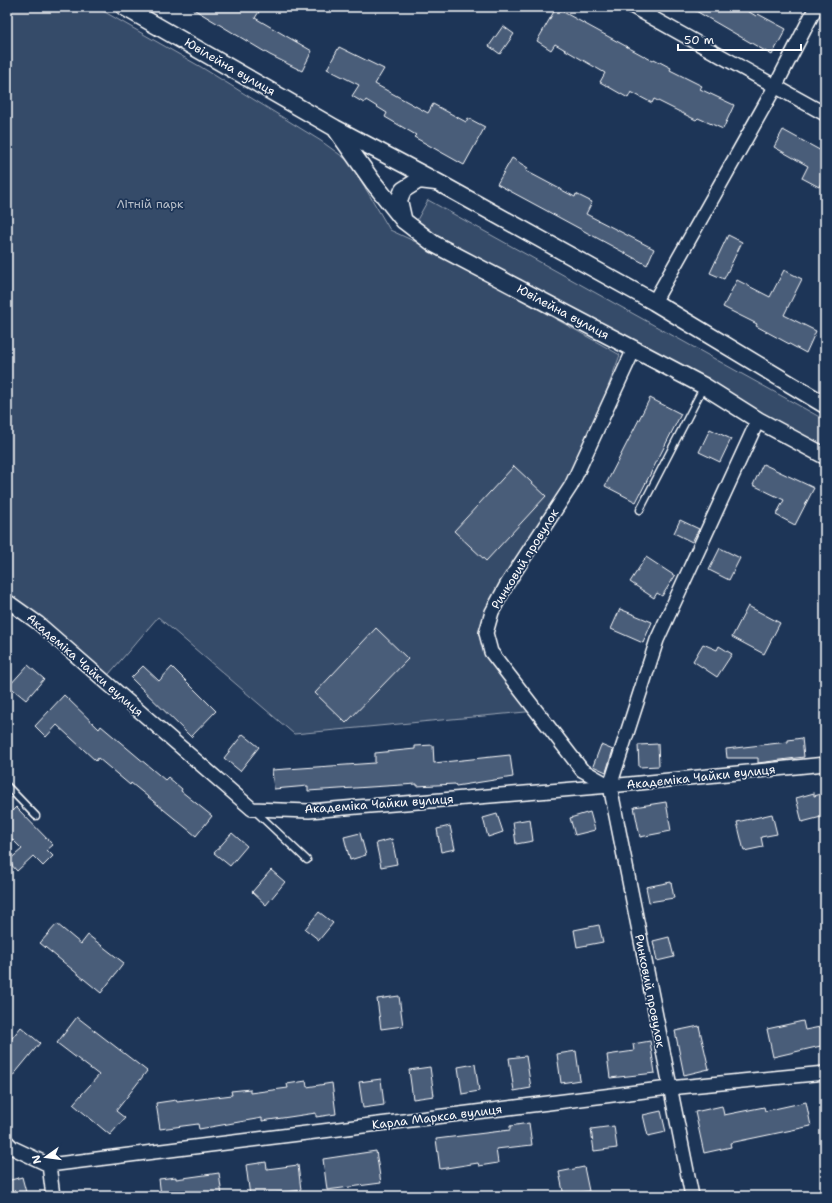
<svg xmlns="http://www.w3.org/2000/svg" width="832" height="1203" viewBox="0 0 832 1203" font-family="'Shantell Sans',sans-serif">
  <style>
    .green { fill: #364b69; stroke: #9aa5b4 }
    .building { fill: #4a5d79; stroke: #fff }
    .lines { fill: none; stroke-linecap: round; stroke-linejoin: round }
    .service-casing { stroke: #fff; stroke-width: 9 }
    .minor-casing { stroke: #fff; stroke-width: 16 }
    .tertiary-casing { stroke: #fff; stroke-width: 19 }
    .service { stroke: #1d3557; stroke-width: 6 }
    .minor { stroke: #1d3557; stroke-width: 13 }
    .tertiary { stroke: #1d3557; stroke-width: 16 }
    .labels { text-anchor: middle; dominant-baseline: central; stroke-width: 3.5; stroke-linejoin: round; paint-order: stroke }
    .street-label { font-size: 12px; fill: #fff; stroke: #1d3557 }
    .park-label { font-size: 12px; fill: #b9c0ca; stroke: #1d3557 }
  </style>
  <rect width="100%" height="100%" fill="#1d3557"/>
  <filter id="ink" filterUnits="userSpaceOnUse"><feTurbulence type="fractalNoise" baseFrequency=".025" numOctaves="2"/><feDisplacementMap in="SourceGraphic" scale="8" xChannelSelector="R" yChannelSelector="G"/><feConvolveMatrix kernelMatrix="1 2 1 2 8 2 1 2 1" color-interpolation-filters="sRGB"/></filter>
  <g filter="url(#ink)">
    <g class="green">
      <path d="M 7,7 L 96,7 L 201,67 L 321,141 L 350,162 L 390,230 L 431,249 L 620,355 L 571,486 L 486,633 L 536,711 L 294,734 L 158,617 L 103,681 L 38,623 L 7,594 Z"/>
      <path d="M 428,200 L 825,420 L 825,453 L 412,229 Z"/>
    </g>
    <g class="building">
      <path d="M 190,7 L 262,7 L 255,18 L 312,51 L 302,71 L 270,55 Z"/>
      <path d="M 689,7 L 741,7 L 756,16 L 758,14 L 786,29 L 772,55 Z"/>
      <path d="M 556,8 L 653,61 L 654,59 L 671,68 L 670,70 L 702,86 L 700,89 L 734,105 L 723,129 L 698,118 L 696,120 L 654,99 L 652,103 L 631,92 L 628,98 L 600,82 L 605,73 L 555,44 L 551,50 L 537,41 Z"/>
      <path d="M 503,26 L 514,34 L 500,54 L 489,46 Z"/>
      <path d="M 339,47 L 384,69 L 375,84 L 428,113 L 433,104 L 466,122 L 468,118 L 485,127 L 464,165 L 414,137 L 416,135 L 385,117 L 387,113 L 366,100 L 364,103 L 352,96 L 359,85 L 327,69 Z"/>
      <path d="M 783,130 L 825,153 L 825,174 L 819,187 L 802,178 L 808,166 L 774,147 Z"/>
      <path d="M 512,158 L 528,168 L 526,171 L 575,197 L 576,194 L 592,202 L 586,214 L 654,249 L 647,265 L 497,184 Z"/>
      <path d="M 728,235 L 742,242 L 724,279 L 710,273 Z"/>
      <path d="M 784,270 L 802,279 L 784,315 L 816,331 L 806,353 L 756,326 L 757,324 L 723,307 L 737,280 L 770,297 Z"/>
      <path d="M 650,398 L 681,414 L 636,502 L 605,486 Z"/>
      <path d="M 710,429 L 731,439 L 720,462 L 699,452 Z"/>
      <path d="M 763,464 L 814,488 L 795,525 L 776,515 L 784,500 L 753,485 Z"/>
      <path d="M 514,466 L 546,496 L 486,561 L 454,531 Z"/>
      <path d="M 680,520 L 699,529 L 692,542 L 674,533 Z"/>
      <path d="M 720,548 L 740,558 L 729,580 L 709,570 Z"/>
      <path d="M 646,557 L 675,576 L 662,596 L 657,593 L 654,598 L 630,582 Z"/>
      <path d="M 748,606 L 780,623 L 764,654 L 732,637 Z"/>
      <path d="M 620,609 L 652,622 L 643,643 L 611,629 Z"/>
      <path d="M 376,628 L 408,659 L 346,723 L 315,693 Z"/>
      <path d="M 703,644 L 717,650 L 719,646 L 732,654 L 717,677 L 693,661 Z"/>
      <path d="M 28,665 L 44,679 L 26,700 L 9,686 Z"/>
      <path d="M 143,666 L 159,681 L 172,667 L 216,711 L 191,737 L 131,678 Z"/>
      <path d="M 64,695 L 99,729 L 101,726 L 165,780 L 168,777 L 182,789 L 181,791 L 212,816 L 196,836 L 131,783 L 130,785 L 98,758 L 96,761 L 57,725 L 46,737 L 35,726 Z"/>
      <path d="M 243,734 L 259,747 L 240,771 L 224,758 Z"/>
      <path d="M 802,738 L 804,757 L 758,763 L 758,758 L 727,758 L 726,749 L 788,742 L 788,740 Z"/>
      <path d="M 658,744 L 659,766 L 639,767 L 638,745 Z"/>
      <path d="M 433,745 L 434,763 L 510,755 L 513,777 L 456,786 L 455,784 L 417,786 L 417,784 L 308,791 L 308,786 L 274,789 L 272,770 L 375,763 L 375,753 L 415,749 L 415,746 Z"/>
      <path d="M 601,745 L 613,750 L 606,772 L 593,766 Z"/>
      <path d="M 814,793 L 814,796 L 825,793 L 825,816 L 802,822 L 796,798 Z"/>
      <path d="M 666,802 L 671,831 L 640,837 L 634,807 Z"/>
      <path d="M 16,807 L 53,845 L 47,850 L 53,856 L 43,866 L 33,856 L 17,871 L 8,861 L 22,849 L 7,834 L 7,816 Z"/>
      <path d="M 590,812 L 595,830 L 575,835 L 570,818 Z"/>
      <path d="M 497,814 L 503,832 L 488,837 L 483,818 Z"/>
      <path d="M 772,814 L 777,834 L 761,837 L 763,847 L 744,851 L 737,822 Z"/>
      <path d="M 530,819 L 533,841 L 516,844 L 513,822 Z"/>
      <path d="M 450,826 L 455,849 L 441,852 L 437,829 Z"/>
      <path d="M 232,833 L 247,846 L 230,866 L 214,853 Z"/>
      <path d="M 360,833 L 366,855 L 350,860 L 344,837 Z"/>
      <path d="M 392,839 L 397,864 L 381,867 L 376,843 Z"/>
      <path d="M 271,870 L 285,882 L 266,905 L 252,892 Z"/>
      <path d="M 671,882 L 674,898 L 649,902 L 646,887 Z"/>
      <path d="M 319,912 L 333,923 L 319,940 L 305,929 Z"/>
      <path d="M 57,924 L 81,944 L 88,935 L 124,963 L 101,993 L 40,943 Z"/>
      <path d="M 599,925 L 603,942 L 577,947 L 574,930 Z"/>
      <path d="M 669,937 L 674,957 L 657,961 L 653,941 Z"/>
      <path d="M 399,996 L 403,1026 L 381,1029 L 377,999 Z"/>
      <path d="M 77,1017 L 147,1071 L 116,1111 L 125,1118 L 110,1135 L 73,1104 L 99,1075 L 57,1043 Z"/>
      <path d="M 803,1021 L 805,1030 L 825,1026 L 825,1045 L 773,1057 L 767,1029 Z"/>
      <path d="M 699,1026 L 709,1069 L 684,1075 L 675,1031 Z"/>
      <path d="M 21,1027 L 40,1043 L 7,1083 L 7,1044 Z"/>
      <path d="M 650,1041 L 655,1073 L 610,1078 L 607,1055 L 634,1051 L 633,1044 Z"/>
      <path d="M 576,1051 L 580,1080 L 561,1083 L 557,1054 Z"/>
      <path d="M 526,1056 L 531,1088 L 514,1091 L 509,1058 Z"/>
      <path d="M 475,1064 L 479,1091 L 462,1094 L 458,1067 Z"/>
      <path d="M 430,1067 L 434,1096 L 413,1099 L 409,1070 Z"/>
      <path d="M 381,1079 L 384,1105 L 363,1108 L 359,1082 Z"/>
      <path d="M 306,1081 L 307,1087 L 332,1083 L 336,1114 L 316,1117 L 316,1113 L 262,1121 L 262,1118 L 199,1129 L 198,1124 L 160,1129 L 156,1103 L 176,1100 L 177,1102 L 232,1095 L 231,1091 L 250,1089 L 250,1093 L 288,1088 L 287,1084 Z"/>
      <path d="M 806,1102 L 811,1126 L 730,1143 L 731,1147 L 704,1153 L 695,1112 L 722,1106 L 724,1115 L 764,1107 L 765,1111 Z"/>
      <path d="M 661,1111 L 666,1132 L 648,1136 L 643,1115 Z"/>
      <path d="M 529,1123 L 532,1145 L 496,1149 L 498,1163 L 479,1166 L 478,1163 L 440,1169 L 436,1139 L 510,1130 L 510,1126 Z"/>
      <path d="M 614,1126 L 617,1148 L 594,1151 L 591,1129 Z"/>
      <path d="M 376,1151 L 381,1183 L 327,1190 L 323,1159 Z"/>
      <path d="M 266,1162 L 267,1169 L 298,1165 L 301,1190 L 271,1194 L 271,1196 L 250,1196 L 246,1165 Z"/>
      <path d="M 584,1167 L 589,1191 L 564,1196 L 559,1172 Z"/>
      <path d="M 219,1173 L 222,1196 L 161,1196 L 159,1179 L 176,1177 L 176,1179 Z"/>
      <path d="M 22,1177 L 27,1196 L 7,1196 L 7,1181 Z"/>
    </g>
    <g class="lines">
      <defs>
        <g id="service">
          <path d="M 640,510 L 704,386"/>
          <path d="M 7,786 L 36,816"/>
          <path d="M 254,810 L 307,860"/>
        </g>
        <g id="minor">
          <path d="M 633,7 L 825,114"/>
          <path d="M 654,302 L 775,87 L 816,7"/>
          <path d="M 7,601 L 38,623 L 252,809 L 309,811 L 610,786 L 825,764"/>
          <path d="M 610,786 L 582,770 L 491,652 L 486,633 L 492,612 L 507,584 L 571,486 L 634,349"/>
          <path d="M 7,1142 L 13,1148 L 49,1165 L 669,1088 L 825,1073"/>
          <path d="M 49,1165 L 53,1196"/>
          <path d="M 692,1196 L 610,786 L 657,640 L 758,420"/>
        </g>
        <g id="tertiary">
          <path d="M 124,7 L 335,128 L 439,183 L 654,302 L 825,405"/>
          <path d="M 337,131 L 373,182 L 404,221 L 434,244 L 704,386 L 758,420 L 825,456"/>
          <path d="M 403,218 L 399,200 L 403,190 L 419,180 L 436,182"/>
        </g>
      </defs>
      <use href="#service" class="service-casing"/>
      <use href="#minor" class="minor-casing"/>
      <use href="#tertiary" class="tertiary-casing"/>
      <use href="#service" class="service"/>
      <use href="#minor" class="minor"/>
      <use href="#tertiary" class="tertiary"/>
    </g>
  </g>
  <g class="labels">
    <g class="street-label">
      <text transform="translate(230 67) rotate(30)">Ювілейна вулиця</text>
      <text transform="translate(563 312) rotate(28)">Ювілейна вулиця</text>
      <text transform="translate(525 559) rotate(-58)">Ринковий провулок</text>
      <text transform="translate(85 665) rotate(41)">Академіка Чайки вулиця</text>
      <text transform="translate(701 777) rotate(-6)">Академіка Чайки вулиця</text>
      <text transform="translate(379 804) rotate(-4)">Академіка Чайки вулиця</text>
      <text transform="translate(650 991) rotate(79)">Ринковий провулок</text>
      <text transform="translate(437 1117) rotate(-7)">Карла Маркса вулиця</text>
    </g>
    <g class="park-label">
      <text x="150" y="204">Літній парк</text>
    </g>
  </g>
  <rect width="832" height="1203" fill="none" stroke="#1d3557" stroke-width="24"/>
  <rect x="12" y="12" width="808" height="1179" fill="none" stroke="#fff" stroke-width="1.5" filter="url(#ink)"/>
  <g transform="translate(46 1157) rotate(256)" stroke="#1d3557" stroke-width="3" paint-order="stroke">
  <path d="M0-3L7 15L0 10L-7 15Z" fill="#ffffff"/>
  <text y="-6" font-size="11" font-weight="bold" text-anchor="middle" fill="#ffffff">N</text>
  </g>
  <path d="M678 44v6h123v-6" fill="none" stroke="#ffffff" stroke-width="2"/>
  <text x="684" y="44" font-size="12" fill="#ffffff" stroke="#1d3557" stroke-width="3" paint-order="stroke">50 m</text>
</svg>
